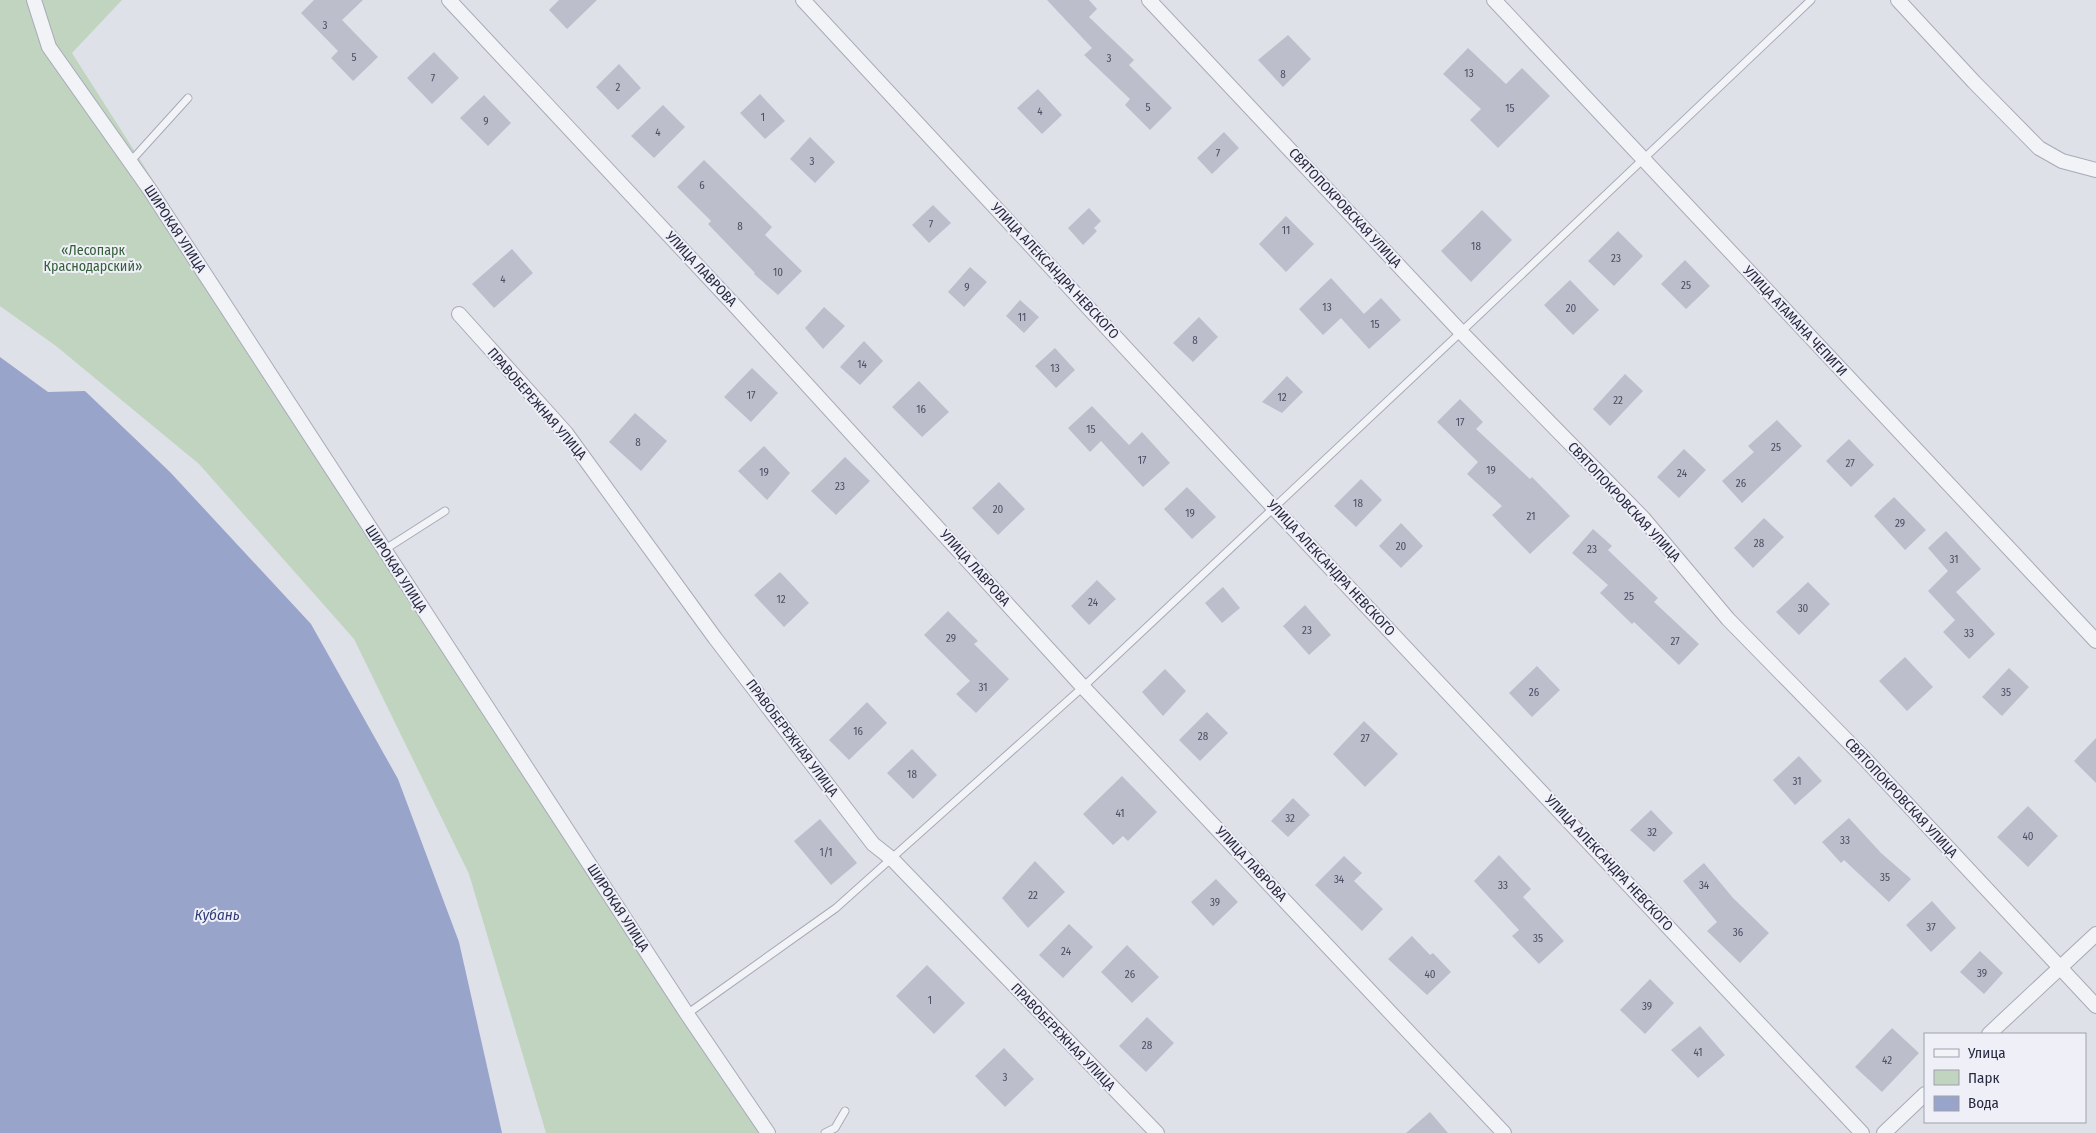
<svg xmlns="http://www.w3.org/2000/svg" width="2096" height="1133" viewBox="0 0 2096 1133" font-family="'Fira Sans Condensed',sans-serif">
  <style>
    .green { fill: #c0d4c0 }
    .water { fill: #99a4cb }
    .building { fill: #bcbecc }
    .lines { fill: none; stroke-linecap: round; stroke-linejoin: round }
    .service-casing { stroke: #a8aab7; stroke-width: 9 }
    .minor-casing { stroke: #a8aab7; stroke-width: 16 }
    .service { stroke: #f2f3f7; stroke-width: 7 }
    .minor { stroke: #f2f3f7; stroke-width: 14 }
    .labels { text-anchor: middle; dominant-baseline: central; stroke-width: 4; stroke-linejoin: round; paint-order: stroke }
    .number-label { font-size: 11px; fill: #4c4f64 }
    .street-label { font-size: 14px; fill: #272a41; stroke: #eff0f7 }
    .park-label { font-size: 14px; fill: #345e37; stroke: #eff0f7 }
    .water-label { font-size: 15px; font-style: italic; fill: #303d77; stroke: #eff0f7 }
  </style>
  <rect width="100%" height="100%" fill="#dfe1e9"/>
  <path class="green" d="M 0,0 L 122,0 L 72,53 L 760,1133 L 546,1133 L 469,874 L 354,639 L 199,464 L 56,346 L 0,306 Z"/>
  <path class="water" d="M 0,357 L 48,392 L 85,391 L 170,472 L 311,624 L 398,779 L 459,942 L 502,1133 L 0,1133 Z"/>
  <g class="building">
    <path d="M 314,0 L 363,0 L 342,20 L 378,57 L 353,81 L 331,58 L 338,51 L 301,13 Z"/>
    <path d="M 559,0 L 597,0 L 567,29 L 549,10 Z"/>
    <path d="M 1047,0 L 1089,0 L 1097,9 L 1089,17 L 1134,60 L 1129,65 L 1172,108 L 1150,130 L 1125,105 L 1130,99 L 1084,55 L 1092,48 Z"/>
    <path d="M 1288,35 L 1311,59 L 1283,87 L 1258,60 Z"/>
    <path d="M 1468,48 L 1506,84 L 1522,68 L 1550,96 L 1498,148 L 1470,120 L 1481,109 L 1443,74 Z"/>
    <path d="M 434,52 L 459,78 L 432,104 L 407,78 Z"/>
    <path d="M 619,64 L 641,88 L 618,110 L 596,87 Z"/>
    <path d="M 1038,89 L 1062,115 L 1042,134 L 1017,108 Z"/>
    <path d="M 760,94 L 785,121 L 765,139 L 740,113 Z"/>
    <path d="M 484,95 L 511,123 L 488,146 L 460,118 Z"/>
    <path d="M 663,105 L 685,127 L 654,158 L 631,136 Z"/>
    <path d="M 1224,132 L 1239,148 L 1212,174 L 1197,158 Z"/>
    <path d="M 810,137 L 835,162 L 815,183 L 790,159 Z"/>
    <path d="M 704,160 L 772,227 L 765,235 L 802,271 L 778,295 L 754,274 L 755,273 L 708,224 L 711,221 L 677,187 Z"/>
    <path d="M 933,205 L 951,223 L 929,243 L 912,225 Z"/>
    <path d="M 1089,208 L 1101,221 L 1094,228 L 1097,231 L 1083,245 L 1068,228 Z"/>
    <path d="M 1482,210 L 1512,240 L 1471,282 L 1441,251 Z"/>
    <path d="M 1286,216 L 1314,244 L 1286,272 L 1259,244 Z"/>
    <path d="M 1618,231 L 1643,256 L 1614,286 L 1588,261 Z"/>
    <path d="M 512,249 L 533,273 L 494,308 L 472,284 Z"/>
    <path d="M 1685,260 L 1710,286 L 1686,309 L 1661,284 Z"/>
    <path d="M 970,267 L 987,282 L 964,307 L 948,292 Z"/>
    <path d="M 1331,278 L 1364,314 L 1381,298 L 1401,320 L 1369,349 L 1341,318 L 1323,335 L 1299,309 Z"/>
    <path d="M 1570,280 L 1599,310 L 1573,335 L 1544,305 Z"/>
    <path d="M 1020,300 L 1039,317 L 1024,333 L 1006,316 Z"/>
    <path d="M 824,307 L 845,326 L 823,349 L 805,328 Z"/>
    <path d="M 1199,317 L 1218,337 L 1193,362 L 1173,343 Z"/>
    <path d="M 864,341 L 883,361 L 860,385 L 840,367 Z"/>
    <path d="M 1055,348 L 1075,370 L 1056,388 L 1035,366 Z"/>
    <path d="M 752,368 L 778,393 L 751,422 L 724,397 Z"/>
    <path d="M 1625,374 L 1643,391 L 1610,426 L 1593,409 Z"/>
    <path d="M 1287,376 L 1303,392 L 1282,413 L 1262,402 Z"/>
    <path d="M 919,381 L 949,412 L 922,437 L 892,407 Z"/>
    <path d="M 1460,399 L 1483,422 L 1476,429 L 1530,479 L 1532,477 L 1570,516 L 1530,554 L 1492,515 L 1502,506 L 1467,474 L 1478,462 L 1437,422 Z"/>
    <path d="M 1092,406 L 1129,445 L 1142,432 L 1170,463 L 1143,487 L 1101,441 L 1090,452 L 1068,428 Z"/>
    <path d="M 635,413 L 667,441 L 641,471 L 609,442 Z"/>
    <path d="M 1777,420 L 1802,446 L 1742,503 L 1722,481 L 1754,452 L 1748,446 Z"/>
    <path d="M 1849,439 L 1874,465 L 1851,487 L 1826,461 Z"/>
    <path d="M 764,446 L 790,473 L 767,500 L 738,471 Z"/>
    <path d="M 1684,449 L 1706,470 L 1679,498 L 1657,477 Z"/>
    <path d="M 845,457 L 870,481 L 836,515 L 811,491 Z"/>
    <path d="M 1361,479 L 1382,500 L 1356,527 L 1334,506 Z"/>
    <path d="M 999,482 L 1025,509 L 998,535 L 972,508 Z"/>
    <path d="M 1187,487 L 1216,517 L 1192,539 L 1164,509 Z"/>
    <path d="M 1894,497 L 1926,530 L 1905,550 L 1874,516 Z"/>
    <path d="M 1764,518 L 1784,537 L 1753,568 L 1734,548 Z"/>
    <path d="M 1401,523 L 1423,546 L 1401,568 L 1379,546 Z"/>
    <path d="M 1593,529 L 1612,546 L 1608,550 L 1658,598 L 1654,602 L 1699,644 L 1679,665 L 1634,622 L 1632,624 L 1600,593 L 1608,585 L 1572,553 Z"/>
    <path d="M 1946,531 L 1981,569 L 1956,592 L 1995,634 L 1969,659 L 1943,632 L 1955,620 L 1928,591 L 1948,571 L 1928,548 Z"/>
    <path d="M 780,572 L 809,603 L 784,627 L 754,595 Z"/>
    <path d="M 1097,580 L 1116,599 L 1089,625 L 1071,606 Z"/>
    <path d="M 1808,582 L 1830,604 L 1799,635 L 1776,612 Z"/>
    <path d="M 1223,587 L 1240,608 L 1222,623 L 1205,603 Z"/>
    <path d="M 1305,605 L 1331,635 L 1309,655 L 1283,626 Z"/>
    <path d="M 948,611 L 978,641 L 974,644 L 1009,679 L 976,713 L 956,694 L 970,681 L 924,635 Z"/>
    <path d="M 1905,657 L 1933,687 L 1907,711 L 1879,681 Z"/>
    <path d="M 1537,666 L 1560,690 L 1532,717 L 1509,693 Z"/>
    <path d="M 2009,668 L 2029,687 L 2002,716 L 1982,697 Z"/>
    <path d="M 1165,669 L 1186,691 L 1163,716 L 1142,692 Z"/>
    <path d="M 867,702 L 887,723 L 849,760 L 829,740 Z"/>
    <path d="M 1207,712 L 1228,733 L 1200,761 L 1179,740 Z"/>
    <path d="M 1364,721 L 1398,754 L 1365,787 L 1333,754 Z"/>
    <path d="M 2096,738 L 2096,783 L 2074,761 Z"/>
    <path d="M 912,749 L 937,775 L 913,799 L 887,773 Z"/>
    <path d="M 1799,756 L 1822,781 L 1795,805 L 1773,780 Z"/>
    <path d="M 1122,776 L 1157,812 L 1128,841 L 1123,836 L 1113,845 L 1083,814 Z"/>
    <path d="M 1293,798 L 1310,815 L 1288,837 L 1271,821 Z"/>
    <path d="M 2028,806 L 2058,836 L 2028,867 L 1997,837 Z"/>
    <path d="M 1651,810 L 1673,833 L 1654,852 L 1630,830 Z"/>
    <path d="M 1849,818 L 1881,853 L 1911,879 L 1889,902 L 1844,860 L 1841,863 L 1822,842 Z"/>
    <path d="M 820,819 L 857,863 L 831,885 L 794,841 Z"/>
    <path d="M 1499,855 L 1531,889 L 1523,897 L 1564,941 L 1539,964 L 1512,936 L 1519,930 L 1474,881 Z"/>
    <path d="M 1344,856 L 1362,873 L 1354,881 L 1383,909 L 1362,931 L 1315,885 Z"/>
    <path d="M 1035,861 L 1065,892 L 1028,928 L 1002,898 Z"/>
    <path d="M 1704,863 L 1733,898 L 1769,933 L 1740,963 L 1707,931 L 1717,922 L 1683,881 Z"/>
    <path d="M 1216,879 L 1238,902 L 1213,926 L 1191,902 Z"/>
    <path d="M 1932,901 L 1956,928 L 1931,952 L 1906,925 Z"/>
    <path d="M 1069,924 L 1093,947 L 1063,978 L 1039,955 Z"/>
    <path d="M 1412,936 L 1430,955 L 1433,953 L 1451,972 L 1427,995 L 1388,959 Z"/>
    <path d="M 1127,945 L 1159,977 L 1132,1003 L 1101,972 Z"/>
    <path d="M 1980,951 L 2003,973 L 1984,994 L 1960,972 Z"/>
    <path d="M 927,965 L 965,1003 L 934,1034 L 896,996 Z"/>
    <path d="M 1650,979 L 1674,1003 L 1645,1034 L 1620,1010 Z"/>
    <path d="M 1147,1017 L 1174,1043 L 1146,1072 L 1119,1046 Z"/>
    <path d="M 1700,1026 L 1725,1055 L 1698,1078 L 1671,1050 Z"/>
    <path d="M 1892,1028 L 1919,1053 L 1882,1092 L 1855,1067 Z"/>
    <path d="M 1004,1048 L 1034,1079 L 1005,1107 L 975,1076 Z"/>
    <path d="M 1430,1112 L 1448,1133 L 1406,1133 Z"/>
  </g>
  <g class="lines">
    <defs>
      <g id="service">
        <path d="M 130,162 L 188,98"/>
        <path d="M 384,550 L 445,511"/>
        <path d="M 687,1014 L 836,908 L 1083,687 L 1461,332 L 1811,0"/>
        <path d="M 825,1133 L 835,1128 L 845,1111"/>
      </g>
      <g id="minor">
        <path d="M 34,0 L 49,47 L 150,190 L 687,1014 L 768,1133"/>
        <path d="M 449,0 L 737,308 L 1083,687 L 1504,1133"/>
        <path d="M 803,0 L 1274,508 L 1862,1133"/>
        <path d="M 1149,0 L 1461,332 L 1643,518 L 1728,619 L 1866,760 L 2096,1006"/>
        <path d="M 1494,0 L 2096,641"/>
        <path d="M 1898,0 L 1974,82 L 2039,148 L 2062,161 L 2096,170"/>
        <path d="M 459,314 L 566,433 L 715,638 L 873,844 L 892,859 L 1157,1133"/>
        <path d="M 1989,1034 L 2096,934"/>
        <path d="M 1884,1133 L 1925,1094"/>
      </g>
    </defs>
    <use href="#service" class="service-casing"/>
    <use href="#minor" class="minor-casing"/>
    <use href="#service" class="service"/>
    <use href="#minor" class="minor"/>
  </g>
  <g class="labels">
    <g class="number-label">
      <text x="325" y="25">3</text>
      <text x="354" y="57">5</text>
      <text x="1109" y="58">3</text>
      <text x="1469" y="73">13</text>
      <text x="1283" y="74">8</text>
      <text x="433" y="78">7</text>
      <text x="618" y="87">2</text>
      <text x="1148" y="107">5</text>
      <text x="1510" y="108">15</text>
      <text x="1040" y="111">4</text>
      <text x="763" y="117">1</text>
      <text x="486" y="121">9</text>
      <text x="658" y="132">4</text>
      <text x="1218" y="153">7</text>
      <text x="812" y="161">3</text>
      <text x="702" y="185">6</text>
      <text x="931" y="224">7</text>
      <text x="740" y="226">8</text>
      <text x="1286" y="230">11</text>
      <text x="1476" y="246">18</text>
      <text x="1616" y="258">23</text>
      <text x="778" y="272">10</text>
      <text x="503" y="279">4</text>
      <text x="1686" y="285">25</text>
      <text x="967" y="287">9</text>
      <text x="1327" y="307">13</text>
      <text x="1571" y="308">20</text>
      <text x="1022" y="317">11</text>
      <text x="1375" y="324">15</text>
      <text x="1195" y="340">8</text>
      <text x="862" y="364">14</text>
      <text x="1055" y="368">13</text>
      <text x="751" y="395">17</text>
      <text x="1282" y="397">12</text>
      <text x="1618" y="400">22</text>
      <text x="921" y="409">16</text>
      <text x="1460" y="422">17</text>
      <text x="1091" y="429">15</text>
      <text x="638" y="442">8</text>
      <text x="1776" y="447">25</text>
      <text x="1142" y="460">17</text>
      <text x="1850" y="463">27</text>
      <text x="1491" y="470">19</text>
      <text x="764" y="472">19</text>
      <text x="1682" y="473">24</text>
      <text x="1741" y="483">26</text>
      <text x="840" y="486">23</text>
      <text x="1358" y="503">18</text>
      <text x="998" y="509">20</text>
      <text x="1190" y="513">19</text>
      <text x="1531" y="516">21</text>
      <text x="1900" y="523">29</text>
      <text x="1759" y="543">28</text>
      <text x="1401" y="546">20</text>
      <text x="1592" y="549">23</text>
      <text x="1954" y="559">31</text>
      <text x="1629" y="596">25</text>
      <text x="781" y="599">12</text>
      <text x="1093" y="602">24</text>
      <text x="1803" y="608">30</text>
      <text x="1307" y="630">23</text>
      <text x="1969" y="633">33</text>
      <text x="951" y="638">29</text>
      <text x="1675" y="641">27</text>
      <text x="983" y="687">31</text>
      <text x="1534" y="692">26</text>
      <text x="2006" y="692">35</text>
      <text x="858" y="731">16</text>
      <text x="1203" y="736">28</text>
      <text x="1365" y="738">27</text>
      <text x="912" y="774">18</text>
      <text x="1797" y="781">31</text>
      <text x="1120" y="813">41</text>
      <text x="1290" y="818">32</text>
      <text x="1652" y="832">32</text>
      <text x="2028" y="836">40</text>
      <text x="1845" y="840">33</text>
      <text x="826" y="852">1/1</text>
      <text x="1885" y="877">35</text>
      <text x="1339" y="879">34</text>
      <text x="1503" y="885">33</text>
      <text x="1704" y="885">34</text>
      <text x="1033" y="895">22</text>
      <text x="1215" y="902">39</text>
      <text x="1931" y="927">37</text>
      <text x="1738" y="932">36</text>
      <text x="1538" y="938">35</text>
      <text x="1066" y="951">24</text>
      <text x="1982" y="973">39</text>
      <text x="1130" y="974">26</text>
      <text x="1430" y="974">40</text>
      <text x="930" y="1000">1</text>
      <text x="1647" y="1006">39</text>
      <text x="1147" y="1045">28</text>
      <text x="1698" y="1052">41</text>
      <text x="1887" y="1060">42</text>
      <text x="1005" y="1077">3</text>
    </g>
    <g class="street-label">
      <text transform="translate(1345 208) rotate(47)">СВЯТОПОКРОВСКАЯ УЛИЦА</text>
      <text transform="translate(175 229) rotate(57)">ШИРОКАЯ УЛИЦА</text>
      <text transform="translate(701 269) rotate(47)">УЛИЦА ЛАВРОВА</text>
      <text transform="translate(1055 271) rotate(47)">УЛИЦА АЛЕКСАНДРА НЕВСКОГО</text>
      <text transform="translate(1795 321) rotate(47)">УЛИЦА АТАМАНА ЧЕПИГИ</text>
      <text transform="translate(537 404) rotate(49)">ПРАВОБЕРЕЖНАЯ УЛИЦА</text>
      <text transform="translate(1624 502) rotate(47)">СВЯТОПОКРОВСКАЯ УЛИЦА</text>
      <text transform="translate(975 568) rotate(48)">УЛИЦА ЛАВРОВА</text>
      <text transform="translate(1331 568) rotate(47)">УЛИЦА АЛЕКСАНДРА НЕВСКОГО</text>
      <text transform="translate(396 569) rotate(57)">ШИРОКАЯ УЛИЦА</text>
      <text transform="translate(792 738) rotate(53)">ПРАВОБЕРЕЖНАЯ УЛИЦА</text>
      <text transform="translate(1901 798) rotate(47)">СВЯТОПОКРОВСКАЯ УЛИЦА</text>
      <text transform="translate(1609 863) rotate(47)">УЛИЦА АЛЕКСАНДРА НЕВСКОГО</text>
      <text transform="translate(1251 864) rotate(47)">УЛИЦА ЛАВРОВА</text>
      <text transform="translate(618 908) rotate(57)">ШИРОКАЯ УЛИЦА</text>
      <text transform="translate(1063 1037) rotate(46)">ПРАВОБЕРЕЖНАЯ УЛИЦА</text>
    </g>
    <g class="park-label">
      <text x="93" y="250">«Лесопарк<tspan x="93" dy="16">Краснодарский»</tspan></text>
    </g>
    <g class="water-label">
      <text x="217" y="915">Кубань</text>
    </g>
  </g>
  <rect x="1924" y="1033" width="162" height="90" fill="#eff0f7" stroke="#9fa1ae"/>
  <rect x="1934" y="1049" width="25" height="8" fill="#f2f3f7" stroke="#9fa1ae"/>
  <text x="1968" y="1058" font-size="15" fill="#272a41">Улица</text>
  <rect x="1934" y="1070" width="25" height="15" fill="#c0d4c0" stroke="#9fa1ae"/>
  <text x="1968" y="1083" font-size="15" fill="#272a41">Парк</text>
  <rect x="1934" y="1096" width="25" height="15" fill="#99a4cb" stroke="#9fa1ae"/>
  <text x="1968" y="1108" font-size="15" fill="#272a41">Вода</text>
</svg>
